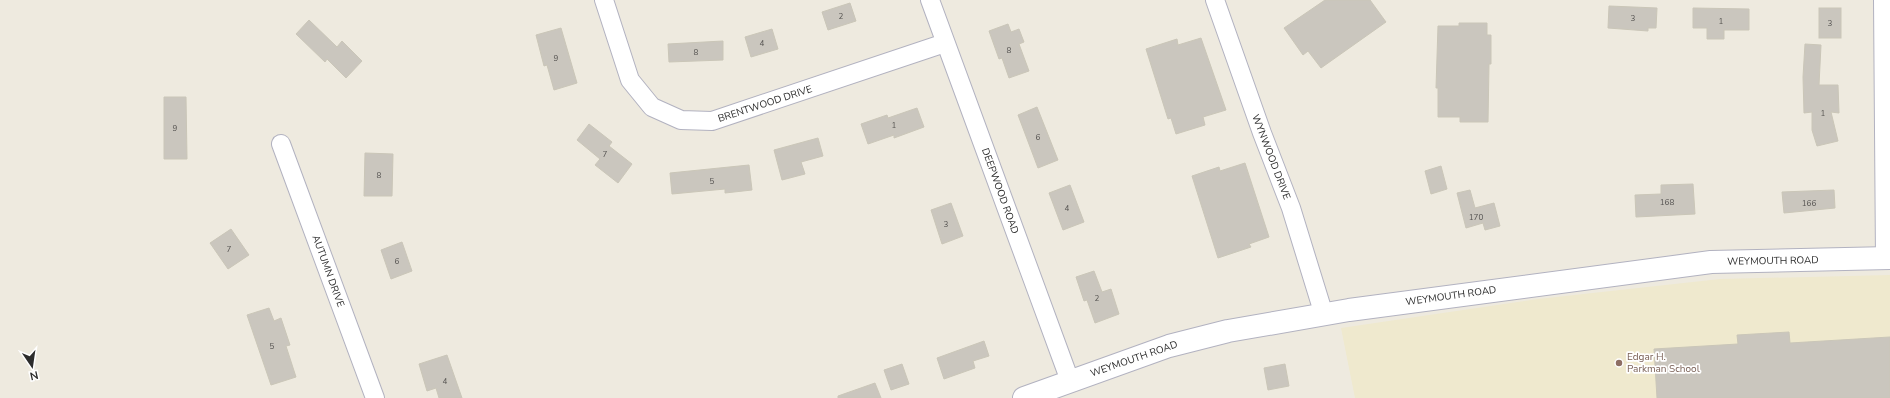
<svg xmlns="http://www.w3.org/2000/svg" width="1890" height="398" viewBox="0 0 1890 398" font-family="'Nunito Sans',sans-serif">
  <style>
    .education { fill: #efe9ce }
    .building { fill: #cac6be; stroke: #cac6b8 }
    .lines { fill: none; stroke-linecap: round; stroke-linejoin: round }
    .street-casing { stroke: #b2b2c0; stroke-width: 20 }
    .secondary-casing { stroke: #b2b2c0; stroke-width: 24 }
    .street { stroke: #fff; stroke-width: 18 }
    .secondary { stroke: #fff; stroke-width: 22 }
    .education-dot { fill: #8d6e63; stroke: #fff; stroke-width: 1.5 }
    .labels { text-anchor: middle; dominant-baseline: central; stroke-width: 3.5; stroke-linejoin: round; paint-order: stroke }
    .number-label { font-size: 8px; fill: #545250 }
    .street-label { font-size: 10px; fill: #2c2c2c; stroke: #fff }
    .education-label { font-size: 10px; fill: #785e54; stroke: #fff; text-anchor: start }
  </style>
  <rect width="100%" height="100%" fill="#eeeadf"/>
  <path class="education" d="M 1890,275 L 1890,398 L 1355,398 L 1341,328 L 1538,299 L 1720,279 Z"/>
  <g class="building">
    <path d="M 1325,0 L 1370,0 L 1386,22 L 1321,68 L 1308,51 L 1303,55 L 1284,28 Z"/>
    <path d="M 850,3 L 856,21 L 828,30 L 822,12 Z"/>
    <path d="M 1609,6 L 1657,8 L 1656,28 L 1648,28 L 1648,31 L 1608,28 Z"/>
    <path d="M 1693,8 L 1749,9 L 1749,30 L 1724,30 L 1724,39 L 1707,39 L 1707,28 L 1693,28 Z"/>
    <rect x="1819" y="8" width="22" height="30"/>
    <path d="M 309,20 L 337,47 L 342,41 L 362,61 L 346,78 L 327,59 L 325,62 L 296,34 Z"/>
    <path d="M 1459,23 L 1487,23 L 1487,35 L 1491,35 L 1491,64 L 1489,64 L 1488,122 L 1460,122 L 1460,117 L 1438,117 L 1438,88 L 1436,88 L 1438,26 L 1459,26 Z"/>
    <path d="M 1008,24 L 1011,32 L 1019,29 L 1024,42 L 1019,44 L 1029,71 L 1009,78 L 1002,58 L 999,59 L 989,31 Z"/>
    <path d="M 561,28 L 577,83 L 554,90 L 547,65 L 544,66 L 536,35 Z"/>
    <path d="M 772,29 L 778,49 L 751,57 L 745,37 Z"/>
    <path d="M 1201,38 L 1226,110 L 1203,117 L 1205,125 L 1176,134 L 1171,118 L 1168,119 L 1146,49 L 1177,39 L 1178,45 Z"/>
    <path d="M 723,41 L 723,60 L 669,62 L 668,44 Z"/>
    <path d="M 1805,44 L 1821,45 L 1819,85 L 1838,85 L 1839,113 L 1831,112 L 1838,141 L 1817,146 L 1812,130 L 1812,112 L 1804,113 L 1803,77 Z"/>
    <path d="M 164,97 L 186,97 L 187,159 L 164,159 Z"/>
    <path d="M 1037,107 L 1058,160 L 1038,168 L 1018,115 Z"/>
    <path d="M 917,108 L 924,127 L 894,138 L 894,135 L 868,144 L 861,124 L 887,115 L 888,118 Z"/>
    <path d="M 589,124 L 612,142 L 609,146 L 632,164 L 618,183 L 595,165 L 600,159 L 577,140 Z"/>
    <path d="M 818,138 L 823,156 L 801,162 L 805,174 L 782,180 L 774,150 Z"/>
    <path d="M 365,153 L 393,154 L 392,196 L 364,196 Z"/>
    <path d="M 1245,163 L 1269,237 L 1249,244 L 1251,247 L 1218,258 L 1192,176 L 1219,167 L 1220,171 Z"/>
    <path d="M 749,165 L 752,190 L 725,193 L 725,189 L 672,194 L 670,173 Z"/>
    <path d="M 1441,166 L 1447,189 L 1431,194 L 1425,171 Z"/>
    <path d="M 1693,184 L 1695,214 L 1636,217 L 1635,195 L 1661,194 L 1661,185 Z"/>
    <path d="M 1070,185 L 1084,222 L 1063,230 L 1049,193 Z"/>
    <path d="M 1470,190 L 1475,208 L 1494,203 L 1500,226 L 1485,230 L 1483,223 L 1466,228 L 1457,193 Z"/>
    <path d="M 1834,190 L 1835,208 L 1784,213 L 1782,192 Z"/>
    <path d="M 951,203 L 963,236 L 942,244 L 931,210 Z"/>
    <path d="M 231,229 L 249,255 L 228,269 L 210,243 Z"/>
    <path d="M 402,242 L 412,271 L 391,279 L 381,250 Z"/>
    <path d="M 1094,271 L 1102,292 L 1111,289 L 1119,314 L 1095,323 L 1087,300 L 1084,301 L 1076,277 Z"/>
    <path d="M 269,308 L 274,321 L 281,318 L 290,345 L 286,346 L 296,377 L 271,385 L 247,315 Z"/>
    <path d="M 1789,332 L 1790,343 L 1890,337 L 1890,398 L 1657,398 L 1654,349 L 1738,344 L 1737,335 Z"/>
    <path d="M 984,341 L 989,356 L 973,361 L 975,368 L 944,379 L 937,358 Z"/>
    <path d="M 447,355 L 462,398 L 439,398 L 436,388 L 427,391 L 419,364 Z"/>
    <path d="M 902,364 L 909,384 L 891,390 L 884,370 Z"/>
    <path d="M 1285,364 L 1289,386 L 1268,390 L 1264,368 Z"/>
    <path d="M 875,383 L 881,398 L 838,398 L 838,396 Z"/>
  </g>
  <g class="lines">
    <defs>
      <g id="street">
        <path d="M 604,0 L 630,80 L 652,107 L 681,120 L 712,121 L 945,43"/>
        <path d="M 930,0 L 1070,381"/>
        <path d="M 1215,0 L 1262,133 L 1291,208 L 1324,315"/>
        <path d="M 1883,0 L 1885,258"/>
        <path d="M 281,144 L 375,398"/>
      </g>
      <path id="secondary" d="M 1024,398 L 1169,346 L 1228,331 L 1349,310 L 1711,262 L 1890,258"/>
    </defs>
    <use href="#street" class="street-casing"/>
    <use href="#secondary" class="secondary-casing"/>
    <use href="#street" class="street"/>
    <use href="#secondary" class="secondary"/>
  </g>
  <circle class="education-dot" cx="1619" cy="363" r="4"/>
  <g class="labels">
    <g class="number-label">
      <text x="841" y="16">2</text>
      <text x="1633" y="18">3</text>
      <text x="1721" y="21">1</text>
      <text x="1830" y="23">3</text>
      <text x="762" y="43">4</text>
      <text x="1009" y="50">8</text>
      <text x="696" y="52">8</text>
      <text x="556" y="58">9</text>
      <text x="1823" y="113">1</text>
      <text x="894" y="125">1</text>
      <text x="175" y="128">9</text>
      <text x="1038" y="137">6</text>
      <text x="605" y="154">7</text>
      <text x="379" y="175">8</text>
      <text x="712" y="181">5</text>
      <text x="1667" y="202">168</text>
      <text x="1809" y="203">166</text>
      <text x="1067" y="208">4</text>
      <text x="1476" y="217">170</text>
      <text x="946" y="224">3</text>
      <text x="229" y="249">7</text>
      <text x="397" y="261">6</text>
      <text x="1097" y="298">2</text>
      <text x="272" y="346">5</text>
      <text x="445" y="381">4</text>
    </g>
    <g class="street-label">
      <text transform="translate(765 104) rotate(-18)">BRENTWOOD DRIVE</text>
      <text transform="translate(1271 157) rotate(69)">WYNWOOD DRIVE</text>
      <text transform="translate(1000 191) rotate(70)">DEEPWOOD ROAD</text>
      <text transform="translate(1773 261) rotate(-1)">WEYMOUTH ROAD</text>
      <text transform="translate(328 271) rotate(70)">AUTUMN DRIVE</text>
      <text transform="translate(1451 296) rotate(-8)">WEYMOUTH ROAD</text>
      <text transform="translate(1134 359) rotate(-19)">WEYMOUTH ROAD</text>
    </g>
    <g class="education-label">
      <text x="1627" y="357">Edgar H.<tspan x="1627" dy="12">Parkman School</tspan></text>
    </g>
  </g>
  <g transform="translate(32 366) rotate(167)" stroke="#ffffff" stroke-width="3" paint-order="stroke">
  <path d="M0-3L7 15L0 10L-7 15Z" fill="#2c2c2c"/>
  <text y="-6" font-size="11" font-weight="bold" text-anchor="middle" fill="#2c2c2c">N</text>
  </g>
</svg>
